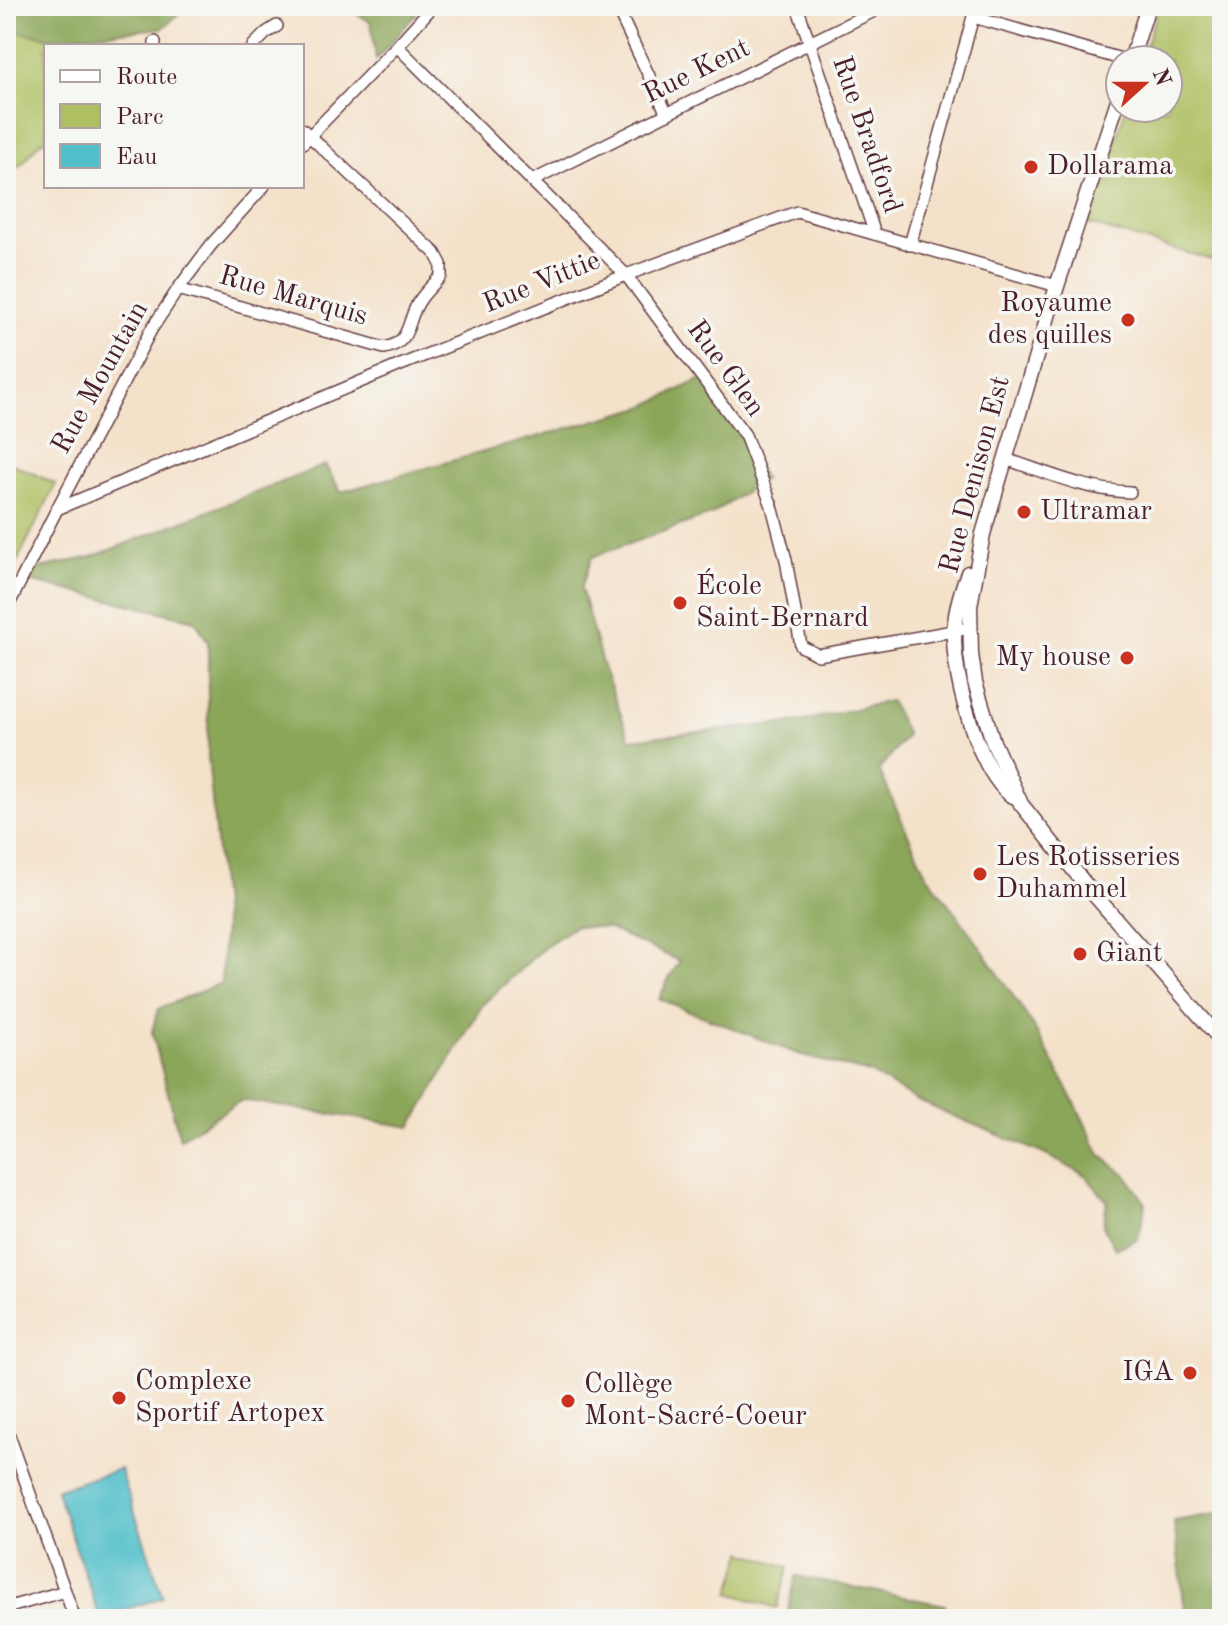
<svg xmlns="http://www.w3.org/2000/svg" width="1228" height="1625" viewBox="0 0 1228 1625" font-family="'Old Standard TT',serif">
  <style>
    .green { fill: #afc063; stroke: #7c7047; stroke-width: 2 }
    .forest { fill: #8ba659; stroke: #6a6242; stroke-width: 2 }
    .water { fill: #52c0cb; stroke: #4e707b; stroke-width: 2 }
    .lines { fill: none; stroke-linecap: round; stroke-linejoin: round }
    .minor-casing { stroke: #643c43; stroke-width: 14 }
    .major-casing { stroke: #643c43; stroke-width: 17 }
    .minor { stroke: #fff; stroke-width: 11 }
    .major { stroke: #fff; stroke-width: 14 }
    .poi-dot { fill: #c8321e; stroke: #f6f6f2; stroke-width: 3 }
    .labels { text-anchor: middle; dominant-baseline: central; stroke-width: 7; stroke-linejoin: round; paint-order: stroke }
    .street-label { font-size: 28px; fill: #4a1f2b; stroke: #f6f6f2 }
    .poi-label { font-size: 28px; fill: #4a1f2b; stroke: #f6f6f2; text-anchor: start }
  </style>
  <rect width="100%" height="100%" fill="#f6f6f2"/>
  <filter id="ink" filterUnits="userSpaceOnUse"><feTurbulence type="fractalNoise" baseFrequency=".0125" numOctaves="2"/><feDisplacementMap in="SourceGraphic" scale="16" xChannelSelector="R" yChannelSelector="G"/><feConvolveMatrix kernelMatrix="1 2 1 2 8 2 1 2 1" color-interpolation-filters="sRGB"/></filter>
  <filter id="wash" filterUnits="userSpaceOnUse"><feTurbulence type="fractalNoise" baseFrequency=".006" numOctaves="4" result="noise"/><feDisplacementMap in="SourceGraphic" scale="32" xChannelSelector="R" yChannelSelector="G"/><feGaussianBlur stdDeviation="1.8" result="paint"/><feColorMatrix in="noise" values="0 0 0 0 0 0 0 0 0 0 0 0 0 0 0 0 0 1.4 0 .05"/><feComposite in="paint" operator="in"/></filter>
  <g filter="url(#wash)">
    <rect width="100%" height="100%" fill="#f4e1c9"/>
    <g class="green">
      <path d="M 6,6 L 85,35 L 84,46 L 46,46 L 46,142 L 42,140 L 19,167 L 6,155 Z"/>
      <path d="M 1159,6 L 1222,6 L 1222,263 L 1088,224 L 1126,108 L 1168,108 L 1168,60 L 1141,60 Z"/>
      <path d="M 6,461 L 56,484 L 6,583 Z"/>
      <path d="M 743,1552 L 789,1567 L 777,1608 L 730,1593 Z"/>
    </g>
    <g class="forest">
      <path d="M 6,6 L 188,6 L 163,28 L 55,38 L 6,30 Z"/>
      <path d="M 342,6 L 423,6 L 376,60 L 371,22 Z"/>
      <path d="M 708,376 L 764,479 L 712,514 L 592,557 L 581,588 L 603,667 L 630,739 L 799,722 L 890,701 L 907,735 L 879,770 L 925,872 L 981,948 L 1034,1027 L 1076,1105 L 1100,1155 L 1125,1174 L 1146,1204 L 1138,1239 L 1115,1249 L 1103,1226 L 1107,1201 L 1085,1175 L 1044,1154 L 918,1101 L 870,1073 L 803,1056 L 659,999 L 669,978 L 680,961 L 607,928 L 575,926 L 547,945 L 483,1004 L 411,1127 L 242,1100 L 180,1139 L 152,1032 L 158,1009 L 221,983 L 224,927 L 208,757 L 208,642 L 195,620 L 29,581 L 35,569 L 92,557 L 325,465 L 341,492 L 643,407 Z"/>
      <path d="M 1222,1513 L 1222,1619 L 1186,1619 L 1174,1521 Z"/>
      <path d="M 796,1576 L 945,1605 L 947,1619 L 786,1619 Z"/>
    </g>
    <path class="water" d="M 120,1469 L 163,1597 L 100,1618 L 56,1490 Z"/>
  </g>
  <g filter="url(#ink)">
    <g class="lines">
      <defs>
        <g id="minor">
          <path d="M 616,6 L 667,114"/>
          <path d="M 797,6 L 875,234"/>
          <path d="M 973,17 L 1125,60"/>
          <path d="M 155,42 L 155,46"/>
          <path d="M 253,46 L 266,33 L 277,26"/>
          <path d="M 397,46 L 626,275 L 745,435 L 772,506 L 786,560 L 801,646 L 818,655 L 970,628"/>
          <path d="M 302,144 L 397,46 L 433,6"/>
          <path d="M 532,181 L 884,6"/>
          <path d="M 910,245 L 976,6"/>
          <path d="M 178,289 L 384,348 C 413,343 406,319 420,300 C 426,291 434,284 441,276 L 441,264 L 435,253 L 302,129"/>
          <path d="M 1005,459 C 1046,472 1087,491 1130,492"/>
          <path d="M 57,509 L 403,364 L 626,275 L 797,212 L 1057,286"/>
          <path d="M 6,610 L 57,509 L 151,330 L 178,289 L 211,245 L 264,186"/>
          <path d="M 6,1427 L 75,1619"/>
          <path d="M 6,1608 L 65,1591"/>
        </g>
        <g id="major">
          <path d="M 1131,60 L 1148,6"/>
          <path d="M 1120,94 L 1057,286 L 983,534 L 970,606 L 971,654 L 975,682 L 993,742 L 1021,804 L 1085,884 L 1222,1041"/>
          <path d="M 968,573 C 960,593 954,618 954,640 C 956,683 977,769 1012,796"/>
        </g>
      </defs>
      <use href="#minor" class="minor-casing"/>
      <use href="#major" class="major-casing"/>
      <use href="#minor" class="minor"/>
      <use href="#major" class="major"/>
    </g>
  </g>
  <g class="poi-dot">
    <circle cx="1031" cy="167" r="8"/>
    <circle cx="1128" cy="320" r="8"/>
    <circle cx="1024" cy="512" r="8"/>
    <circle cx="680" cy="603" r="8"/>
    <circle cx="1127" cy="658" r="8"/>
    <circle cx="980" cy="874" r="8"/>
    <circle cx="1080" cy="954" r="8"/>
    <circle cx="1190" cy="1373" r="8"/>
    <circle cx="119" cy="1398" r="8"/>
    <circle cx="568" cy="1401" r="8"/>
  </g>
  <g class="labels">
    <g class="street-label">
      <text transform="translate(697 72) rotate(-26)">Rue Kent</text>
      <text transform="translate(866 135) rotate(71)">Rue Bradford</text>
      <text transform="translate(542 283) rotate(-22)">Rue Vittie</text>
      <text transform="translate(293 297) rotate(16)">Rue Marquis</text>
      <text transform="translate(725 369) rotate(54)">Rue Glen</text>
      <text transform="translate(101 378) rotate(-61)">Rue Mountain</text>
      <text transform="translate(976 475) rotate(-75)">Rue Denison Est</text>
    </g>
    <g class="poi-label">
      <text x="1047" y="167">Dollarama</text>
      <text x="1112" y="304" text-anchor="end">Royaume<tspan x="1112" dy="32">des quilles</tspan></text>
      <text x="1040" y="512">Ultramar</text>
      <text x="696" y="587">École<tspan x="696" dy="32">Saint-Bernard</tspan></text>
      <text x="1111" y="658" text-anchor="end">My house</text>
      <text x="996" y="858">Les Rotisseries<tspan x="996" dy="32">Duhammel</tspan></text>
      <text x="1096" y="954">Giant</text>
      <text x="1174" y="1373" text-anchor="end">IGA</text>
      <text x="135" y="1382">Complexe<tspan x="135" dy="32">Sportif Artopex</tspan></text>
      <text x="584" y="1385">Collège<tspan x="584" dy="32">Mont-Sacré-Coeur</tspan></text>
    </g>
  </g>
  <rect width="1228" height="1625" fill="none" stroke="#f6f6f2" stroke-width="32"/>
  <rect x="44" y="44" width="260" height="144" fill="#f6f6f2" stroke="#b1a0a2" stroke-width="2"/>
  <rect x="60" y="70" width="40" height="12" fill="#ffffff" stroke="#b1a0a2" stroke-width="2"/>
  <text x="116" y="84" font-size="24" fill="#4a1f2b">Route</text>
  <rect x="60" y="104" width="40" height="24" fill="#afc063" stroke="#b1a0a2" stroke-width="2"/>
  <text x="116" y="124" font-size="24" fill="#4a1f2b">Parc</text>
  <rect x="60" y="144" width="40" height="24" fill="#52c0cb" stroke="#b1a0a2" stroke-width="2"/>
  <text x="116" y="164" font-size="24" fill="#4a1f2b">Eau</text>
  <g transform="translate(1144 84) rotate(69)"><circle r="38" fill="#f6f6f2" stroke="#b1a0a2" stroke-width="2"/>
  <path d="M0-6L14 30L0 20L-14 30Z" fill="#c8321e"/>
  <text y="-12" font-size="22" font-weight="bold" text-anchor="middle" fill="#4a1f2b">N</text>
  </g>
</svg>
